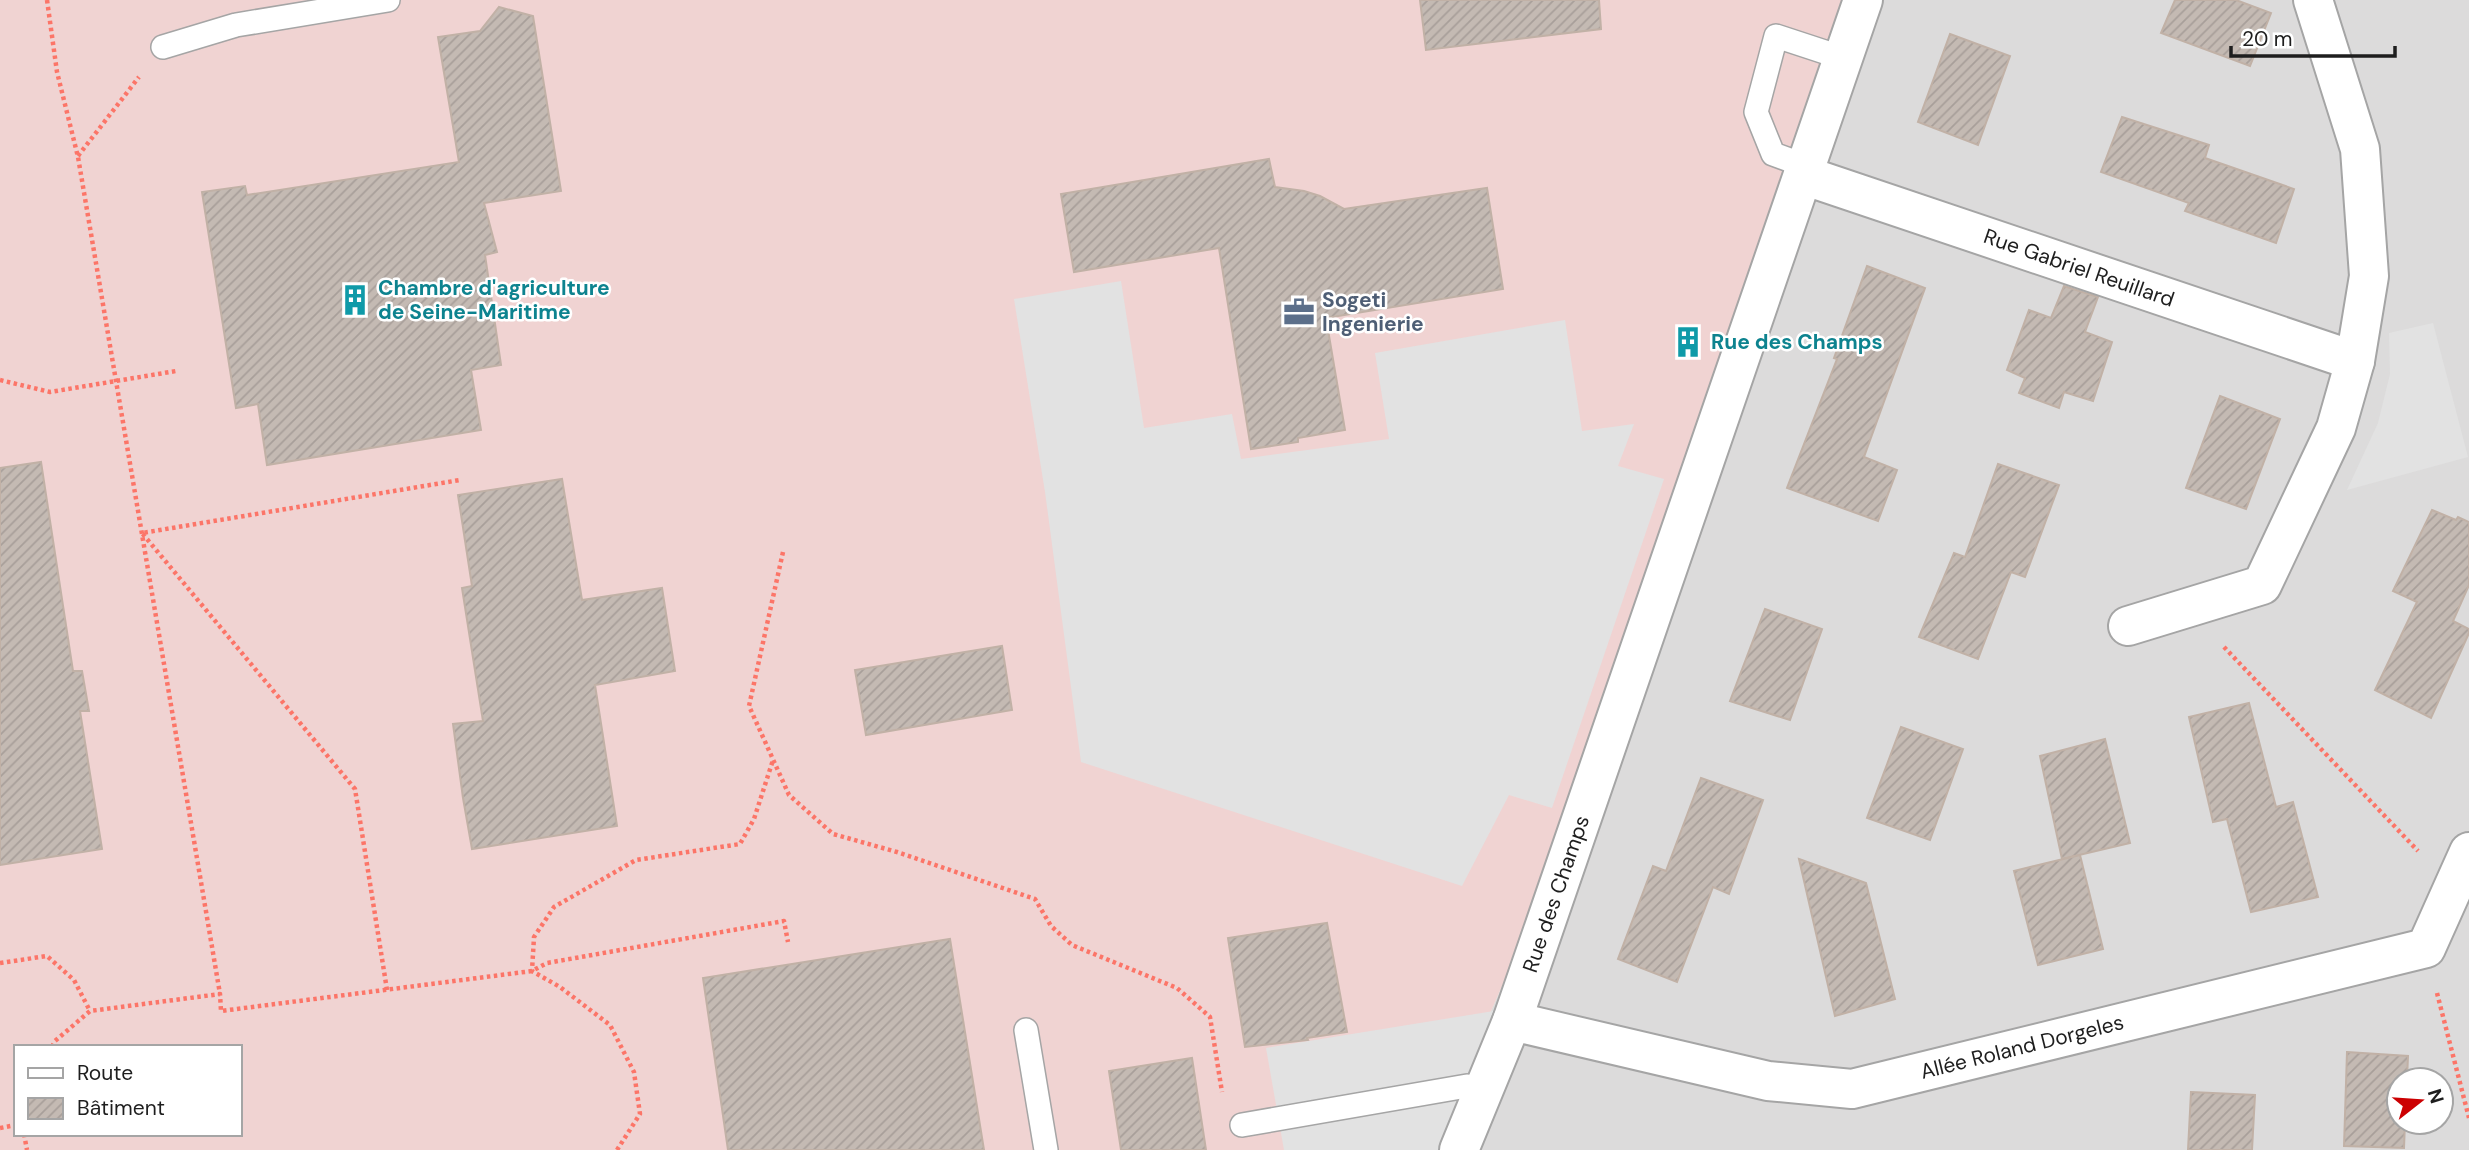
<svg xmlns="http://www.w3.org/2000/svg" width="2469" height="1150" viewBox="0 0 2469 1150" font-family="'DM Sans',sans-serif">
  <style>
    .residential { fill: #dcdbdb; fill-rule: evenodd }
    .commercial { fill: #f0d3d2; fill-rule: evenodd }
    .parking { fill: #e2e2e2 }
    .building { fill: url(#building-hatch); stroke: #c1b1a6; stroke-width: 2 }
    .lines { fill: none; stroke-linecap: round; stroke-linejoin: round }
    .lane-casing { stroke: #a5a5a5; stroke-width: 26 }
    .street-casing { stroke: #a5a5a5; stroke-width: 42 }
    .path { stroke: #fc7568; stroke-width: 4.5; stroke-dasharray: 3.5 3.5; stroke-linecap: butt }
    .lane { stroke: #fff; stroke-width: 23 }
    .street { stroke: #fff; stroke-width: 38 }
    .labels { text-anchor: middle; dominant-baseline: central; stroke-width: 5; stroke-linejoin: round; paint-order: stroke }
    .street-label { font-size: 21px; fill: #1e1e1e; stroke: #fff }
    .culture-label { font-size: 21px; font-weight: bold; fill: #0d838f; stroke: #fff; text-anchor: start }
    .service-label { font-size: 21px; font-weight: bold; fill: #4e5e75; stroke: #fff; text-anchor: start }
  </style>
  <defs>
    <pattern id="building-hatch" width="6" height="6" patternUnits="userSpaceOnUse" patternTransform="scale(1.75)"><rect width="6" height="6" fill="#c4bab3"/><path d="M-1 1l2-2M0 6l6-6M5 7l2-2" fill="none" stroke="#a89f9a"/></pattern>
  </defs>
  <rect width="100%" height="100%" fill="#efebe3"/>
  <path class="residential" d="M 1851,0 L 2469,0 L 2469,1150 L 1430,1150 L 1509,970 ZM 2399,1080 L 2441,1080 L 2441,1122 L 2399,1122 Z"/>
  <path class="commercial" d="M 0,0 L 1851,0 L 1509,970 L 1430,1150 L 0,1150 ZM 16,1047 L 240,1047 L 240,1134 L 16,1134 Z"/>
  <g class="parking">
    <path d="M 1121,281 L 1144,428 L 1232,414 L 1241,459 L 1389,439 L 1375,353 L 1565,320 L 1582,431 L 1634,424 L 1618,466 L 1664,479 L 1552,808 L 1509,795 L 1462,886 L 1081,762 L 1045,492 L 1014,299 Z"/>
    <path d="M 2433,323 L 2468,457 L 2347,490 L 2378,423 L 2390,374 L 2389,333 Z"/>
    <path d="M 1500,1010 L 1439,1150 L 1284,1150 L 1266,1048 Z"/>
  </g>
  <g class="building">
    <path d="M 1420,0 L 1599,0 L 1601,29 L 1426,50 Z"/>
    <path d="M 2175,0 L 2236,0 L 2271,13 L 2250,66 L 2161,33 Z"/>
    <path d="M 499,7 L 533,16 L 561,191 L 484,203 L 497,252 L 485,255 L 501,365 L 471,370 L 481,430 L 267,465 L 258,404 L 236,408 L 202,192 L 245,186 L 247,195 L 459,162 L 438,37 L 480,31 Z"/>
    <path d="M 1950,34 L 2010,56 L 1978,145 L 1918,122 Z"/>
    <path d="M 2122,117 L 2209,145 L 2205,158 L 2294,189 L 2276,243 L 2185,211 L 2189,203 L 2101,172 Z"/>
    <path d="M 1269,159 L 1275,187 L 1304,191 L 1320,196 L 1344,209 L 1487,188 L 1503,289 L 1326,318 L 1345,430 L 1298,438 L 1298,442 L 1251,449 L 1219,248 L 1074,272 L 1061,194 Z"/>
    <path d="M 1867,266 L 1925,288 L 1864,457 L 1897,470 L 1878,521 L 1787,488 L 1837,359 L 1834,358 Z"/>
    <path d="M 2064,286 L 2098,297 L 2085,332 L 2112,342 L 2093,401 L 2064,392 L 2059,408 L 2019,393 L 2025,378 L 2007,370 L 2029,310 L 2051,318 Z"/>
    <path d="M 2220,396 L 2280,419 L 2246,509 L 2186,488 Z"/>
    <path d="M 41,462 L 73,671 L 82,671 L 89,711 L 80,711 L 102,849 L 0,865 L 0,468 Z"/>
    <path d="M 1998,464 L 2059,485 L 2025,577 L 2011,572 L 1978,659 L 1919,637 L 1954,553 L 1965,557 Z"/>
    <path d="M 562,479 L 582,600 L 662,588 L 675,671 L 595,685 L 617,826 L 472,849 L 463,798 L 453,724 L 483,721 L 462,588 L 472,586 L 458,495 Z"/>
    <path d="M 2432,510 L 2456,520 L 2458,517 L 2469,522 L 2469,585 L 2453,621 L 2469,629 L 2469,633 L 2431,718 L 2375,690 L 2417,602 L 2393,591 Z"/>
    <path d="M 1765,609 L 1822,629 L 1790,720 L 1730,701 Z"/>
    <path d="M 1002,646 L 1012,710 L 866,735 L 855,670 Z"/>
    <path d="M 2249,703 L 2276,807 L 2293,802 L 2318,897 L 2251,912 L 2227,819 L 2213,822 L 2189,717 Z"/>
    <path d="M 1901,727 L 1963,749 L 1930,840 L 1867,818 Z"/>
    <path d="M 2105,739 L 2130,843 L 2062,859 L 2040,756 Z"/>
    <path d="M 1701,778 L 1763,800 L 1729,894 L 1713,887 L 1677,982 L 1618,959 L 1653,866 L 1666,871 Z"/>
    <path d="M 2080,855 L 2103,949 L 2038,965 L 2014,871 Z"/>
    <path d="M 1799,859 L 1866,883 L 1895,999 L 1835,1016 Z"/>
    <path d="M 1327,923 L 1347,1032 L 1307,1038 L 1308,1040 L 1245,1047 L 1228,938 Z"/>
    <path d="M 950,939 L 984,1150 L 728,1150 L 703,978 Z"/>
    <path d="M 2347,1052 L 2408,1056 L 2407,1080 L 2399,1080 L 2399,1122 L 2405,1122 L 2404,1148 L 2344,1146 Z"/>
    <path d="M 1192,1058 L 1206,1150 L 1121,1150 L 1109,1071 Z"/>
    <path d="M 2191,1092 L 2255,1095 L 2252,1150 L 2188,1150 Z"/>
  </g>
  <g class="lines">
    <defs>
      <g id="lane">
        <path d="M 163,47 L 236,25 L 388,0"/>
        <path d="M 1806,166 L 1773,154 L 1756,112 L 1776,36 L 1843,58"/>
        <path d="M 1026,1030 L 1046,1150"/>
        <path d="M 1242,1125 L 1467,1086 L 1482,1094"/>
      </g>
      <g id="street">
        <path d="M 1803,175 L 2355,361"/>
        <path d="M 2128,626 L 2262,585 L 2336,428 L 2355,361 L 2369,276 L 2360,149 L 2313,0"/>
        <path d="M 1512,1021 L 1768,1081 L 1852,1089 L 2426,948 L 2469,852"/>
        <path d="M 1459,1150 L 1512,1021 L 1863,0"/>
      </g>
    </defs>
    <use href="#lane" class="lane-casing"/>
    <use href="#street" class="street-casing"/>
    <g class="path">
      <path d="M 47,0 L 57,72 L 78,157 L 220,994"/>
      <path d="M 78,156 L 139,77"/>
      <path d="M 0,380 L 50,392 L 176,371"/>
      <path d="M 783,552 L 749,706 L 789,795 L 833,834 L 897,852 L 1035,899 L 1051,926 L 1072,945 L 1177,988 L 1210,1017 L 1222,1092"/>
      <path d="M 2224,647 L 2418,851"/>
      <path d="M 0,963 L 47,956 L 74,980 L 90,1011"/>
      <path d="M 387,990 L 355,789 L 142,533 L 460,480"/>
      <path d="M 2437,993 L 2469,1118"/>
      <path d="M 52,1047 L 55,1041 L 90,1011 L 220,994 L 221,1011 L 532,971 L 547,963 L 784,921 L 788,942"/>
      <path d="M 0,1128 L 16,1125"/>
      <path d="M 24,1134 L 27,1150"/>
      <path d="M 617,1150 L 640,1114 L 634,1072 L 610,1025 L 560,987 L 532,971 L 534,937 L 554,907 L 636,860 L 740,844 L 754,819 L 773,760"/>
    </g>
    <use href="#lane" class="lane"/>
    <use href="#street" class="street"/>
  </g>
  <defs>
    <symbol id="building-bare" viewBox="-9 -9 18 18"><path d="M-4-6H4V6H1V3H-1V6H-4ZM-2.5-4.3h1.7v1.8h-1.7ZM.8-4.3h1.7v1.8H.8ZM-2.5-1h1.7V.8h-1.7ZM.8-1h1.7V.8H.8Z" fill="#0f9aa8" stroke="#fff" stroke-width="2.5" paint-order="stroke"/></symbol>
    <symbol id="office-bare" viewBox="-9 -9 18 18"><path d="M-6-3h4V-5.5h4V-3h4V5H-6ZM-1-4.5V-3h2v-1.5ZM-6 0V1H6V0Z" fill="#5c6f8a" stroke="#fff" stroke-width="2.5" paint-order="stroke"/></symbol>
  </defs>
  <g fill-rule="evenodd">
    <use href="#building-bare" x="333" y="278" width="44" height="44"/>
    <use href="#office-bare" x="1277" y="290" width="44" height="44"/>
    <use href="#building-bare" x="1666" y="320" width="44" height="44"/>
  </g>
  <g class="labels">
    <g class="street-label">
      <text transform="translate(2079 268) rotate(19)">Rue Gabriel Reuillard</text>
      <text transform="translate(1556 894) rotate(-71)">Rue des Champs</text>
      <text transform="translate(2022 1047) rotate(-14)">Allée Roland Dorgeles</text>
    </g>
    <g class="culture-label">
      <text x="378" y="288">Chambre d'agriculture<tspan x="378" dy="24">de Seine-Maritime</tspan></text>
      <text x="1711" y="342">Rue des Champs</text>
    </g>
    <g class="service-label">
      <text x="1322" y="300">Sogeti<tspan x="1322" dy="24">Ingenierie</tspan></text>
    </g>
  </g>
  <rect x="14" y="1045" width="228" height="91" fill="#ffffff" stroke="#a5a5a5" stroke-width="2"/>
  <rect x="28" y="1068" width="35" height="10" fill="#ffffff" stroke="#a5a5a5" stroke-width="2"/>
  <text x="77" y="1080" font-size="21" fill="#1e1e1e">Route</text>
  <rect x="28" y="1098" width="35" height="21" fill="url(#building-hatch)" stroke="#a5a5a5" stroke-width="2"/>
  <text x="77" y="1115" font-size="21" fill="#1e1e1e">Bâtiment</text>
  <g transform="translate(2420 1101) rotate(73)"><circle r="33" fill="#ffffff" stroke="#a5a5a5" stroke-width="2"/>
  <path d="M0-5L12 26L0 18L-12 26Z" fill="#cc0002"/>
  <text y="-10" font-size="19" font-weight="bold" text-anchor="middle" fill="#1e1e1e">N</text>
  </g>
  <path d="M2231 46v10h164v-10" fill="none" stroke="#1e1e1e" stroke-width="3.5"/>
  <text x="2242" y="46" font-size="21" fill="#1e1e1e" stroke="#ffffff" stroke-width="5" paint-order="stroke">20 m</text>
</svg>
